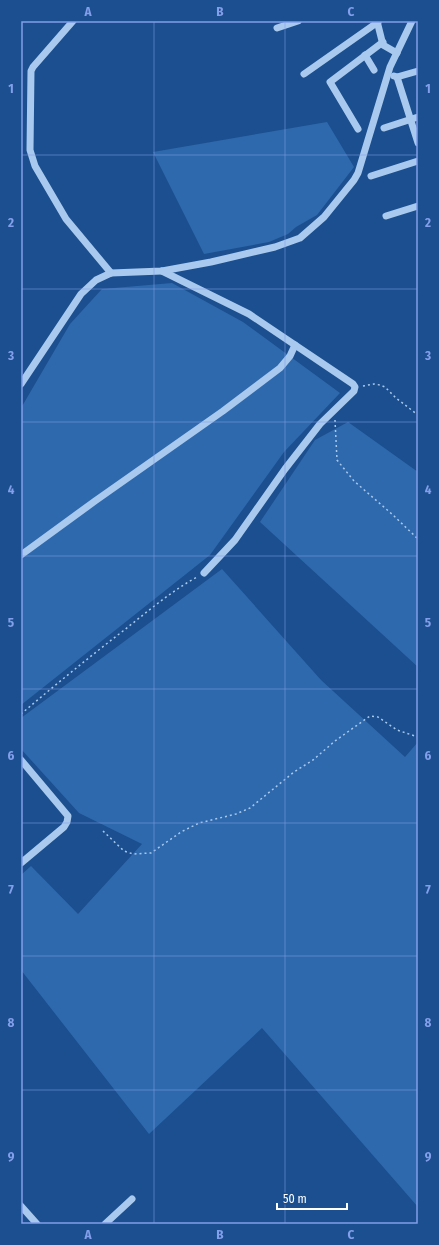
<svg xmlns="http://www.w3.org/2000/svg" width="439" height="1245" viewBox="0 0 439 1245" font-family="'Fira Sans Condensed',sans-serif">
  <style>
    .green { fill: #2e69ad }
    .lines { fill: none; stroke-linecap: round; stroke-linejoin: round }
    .path { stroke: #a9c9ee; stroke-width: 1.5; stroke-dasharray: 2 3; stroke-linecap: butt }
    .minor { stroke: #a9c9ee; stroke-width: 7 }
    .grid { fill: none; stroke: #839eea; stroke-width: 1; stroke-opacity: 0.55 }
    .neatline { fill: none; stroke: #839eea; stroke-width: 1.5 }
    .grid-label { font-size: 13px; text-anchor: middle; font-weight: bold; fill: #839eea }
  </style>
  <rect width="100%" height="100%" fill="#1b4f8f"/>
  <g class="green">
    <path d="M 327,122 L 354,167 L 317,215 L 296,227 L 288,234 L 269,242 L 204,254 L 153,152 Z"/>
    <path d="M 172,283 L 243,322 L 340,393 L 284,452 L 210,555 L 21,705 L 21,408 L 70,324 L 102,289 Z"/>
    <path d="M 348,422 L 418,472 L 418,667 L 260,522 L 315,440 Z"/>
    <path d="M 222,569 L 321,680 L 405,757 L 418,742 L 418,1207 L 262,1028 L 149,1134 L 21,970 L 21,875 L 31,866 L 78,914 L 142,844 L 79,813 L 21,749 L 21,718 Z"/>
  </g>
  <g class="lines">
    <g class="path">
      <path d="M 363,386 L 374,384 L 380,385 L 385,387 L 396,398 L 418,415"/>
      <path d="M 335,420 L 337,460 L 354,481 L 393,515 L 418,539"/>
      <path d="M 21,714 C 54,686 88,658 123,631 C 147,612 170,592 197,577"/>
      <path d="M 103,831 L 124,851 L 133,854 L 151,853 L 181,832 L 199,823 L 236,814 L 250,808 L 294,772 L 313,760 L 335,741 L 370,716 L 378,717 L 397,730 L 418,737"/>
    </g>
    <g class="minor">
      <path d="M 73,21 L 33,67 L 31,71 L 30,150 L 35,166 L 66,219 L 111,273"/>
      <path d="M 377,21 L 383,45 L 397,53"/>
      <path d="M 277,28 L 298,21"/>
      <path d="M 365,55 L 374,70"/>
      <path d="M 304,74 L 378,22"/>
      <path d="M 394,76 L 397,77 L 418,71"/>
      <path d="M 397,77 L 418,143"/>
      <path d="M 384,128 L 418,117"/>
      <path d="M 358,129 L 330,82 L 383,42"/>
      <path d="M 371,176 L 418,161"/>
      <path d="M 386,216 L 418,206"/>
      <path d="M 162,271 L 249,314 L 353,384 L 355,387 L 354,391 L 320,424 L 285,469 L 235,540 L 204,573"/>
      <path d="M 21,384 L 81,294 L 96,280 L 111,273 L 162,271 L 211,262 L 275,247 L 300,238 L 324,217 L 354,180 L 358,173 L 390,67 L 412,21"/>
      <path d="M 21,555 L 95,501 L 223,411 L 280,368 L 290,356 L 295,345"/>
      <path d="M 21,760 L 68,816 L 67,822 L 64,827 L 21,863"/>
      <path d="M 21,1206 L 37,1224"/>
      <path d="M 105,1224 L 132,1199"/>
    </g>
  </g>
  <path class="grid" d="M 154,21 L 154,1224M 285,21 L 285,1224M 21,155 L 418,155M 21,289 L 418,289M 21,422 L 418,422M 21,556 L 418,556M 21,689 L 418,689M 21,823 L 418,823M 21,956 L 418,956M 21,1090 L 418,1090"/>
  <rect width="439" height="1245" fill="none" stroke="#1b4f8f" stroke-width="44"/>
  <path d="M277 1203v6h70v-6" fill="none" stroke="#ffffff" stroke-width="2"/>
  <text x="283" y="1203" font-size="12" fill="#ffffff" stroke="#1b4f8f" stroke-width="3" paint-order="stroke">50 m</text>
  <rect x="22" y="22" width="395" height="1201" class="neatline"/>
  <g class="grid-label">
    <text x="88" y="16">A</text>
    <text x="220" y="16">B</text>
    <text x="351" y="16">C</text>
    <text x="11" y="93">1</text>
    <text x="428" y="93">1</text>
    <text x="11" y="227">2</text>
    <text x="428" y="227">2</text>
    <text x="11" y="360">3</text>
    <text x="428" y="360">3</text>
    <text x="11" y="494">4</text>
    <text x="428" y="494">4</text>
    <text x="11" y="627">5</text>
    <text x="428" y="627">5</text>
    <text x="11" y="760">6</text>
    <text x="428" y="760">6</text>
    <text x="11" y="894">7</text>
    <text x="428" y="894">7</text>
    <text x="11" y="1027">8</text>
    <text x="428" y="1027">8</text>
    <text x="11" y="1161">9</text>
    <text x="428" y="1161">9</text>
    <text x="88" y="1239">A</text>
    <text x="220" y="1239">B</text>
    <text x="351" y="1239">C</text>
  </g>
</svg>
